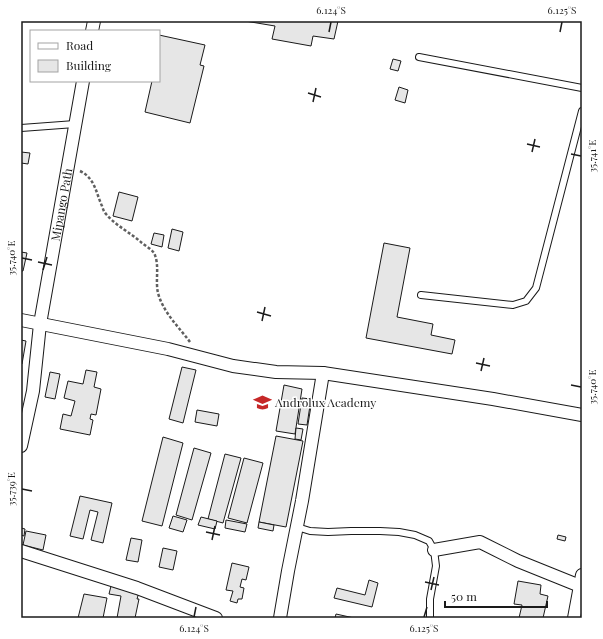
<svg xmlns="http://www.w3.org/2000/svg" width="603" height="639" viewBox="0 0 603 639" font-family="'Playfair Display',serif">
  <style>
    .building { fill: #e6e6e6; stroke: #1a1a1a }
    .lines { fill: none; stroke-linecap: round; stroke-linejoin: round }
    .service-casing { stroke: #1a1a1a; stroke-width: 8 }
    .minor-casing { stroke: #1a1a1a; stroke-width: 14 }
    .path { stroke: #5f5f5f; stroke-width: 2.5; stroke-dasharray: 3 2; stroke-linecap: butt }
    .service { stroke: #fff; stroke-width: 6 }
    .minor { stroke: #fff; stroke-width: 12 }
    .ticks { fill: none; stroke: #1a1a1a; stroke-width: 1.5 }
    .labels { text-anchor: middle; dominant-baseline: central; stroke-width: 3; stroke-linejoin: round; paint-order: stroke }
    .street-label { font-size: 12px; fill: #1a1a1a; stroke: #fff }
    .poi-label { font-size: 12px; fill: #1a1a1a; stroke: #fff; text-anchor: start }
    .neatline { fill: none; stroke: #1a1a1a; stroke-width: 1.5 }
    .ticks-label { font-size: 10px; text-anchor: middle; fill: #1a1a1a }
  </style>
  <rect width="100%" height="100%" fill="#fff"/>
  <g class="building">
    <path d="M 245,21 L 338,21 L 334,39 L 313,36 L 311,46 L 272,39 L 275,26 Z"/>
    <path d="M 159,35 L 205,45 L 200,65 L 204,66 L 190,123 L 145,112 L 152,81 L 159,81 Z"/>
    <path d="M 393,59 L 401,61 L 398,71 L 390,69 Z"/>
    <path d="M 399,87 L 408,90 L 405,103 L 395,100 Z"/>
    <path d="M 21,152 L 30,153 L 28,164 L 21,163 Z"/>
    <path d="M 119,192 L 138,197 L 132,221 L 113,216 Z"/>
    <path d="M 172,229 L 183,232 L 179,251 L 168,248 Z"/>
    <path d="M 154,233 L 164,235 L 162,247 L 151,244 Z"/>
    <path d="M 384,243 L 410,248 L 397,317 L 433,324 L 431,335 L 455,340 L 452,354 L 366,338 Z"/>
    <path d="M 21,252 L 27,253 L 23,271 L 21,271 Z"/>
    <path d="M 21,340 L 26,341 L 22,364 L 21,363 Z"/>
    <path d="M 182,367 L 196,370 L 183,423 L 169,419 Z"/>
    <path d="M 86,370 L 97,372 L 94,387 L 101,389 L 96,415 L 91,414 L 90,419 L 93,420 L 90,435 L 60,429 L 63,414 L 71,416 L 75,401 L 64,398 L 68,381 L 83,384 Z"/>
    <path d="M 50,372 L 60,374 L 55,399 L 45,397 Z"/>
    <path d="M 284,385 L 302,389 L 295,434 L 276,431 Z"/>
    <path d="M 302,398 L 311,399 L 307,425 L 298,424 Z"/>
    <path d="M 197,410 L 219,414 L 217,426 L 195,422 Z"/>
    <path d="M 296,428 L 303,429 L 301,440 L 295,439 Z"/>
    <path d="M 276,436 L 303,441 L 286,527 L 259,522 Z"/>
    <path d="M 163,437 L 183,443 L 162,526 L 142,521 Z"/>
    <path d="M 194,448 L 211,453 L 192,520 L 176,515 Z"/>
    <path d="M 225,454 L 241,458 L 223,523 L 208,519 Z"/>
    <path d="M 244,458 L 263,463 L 247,523 L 228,518 Z"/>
    <path d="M 80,496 L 112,503 L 103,543 L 91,540 L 98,512 L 90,510 L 83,539 L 70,536 Z"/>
    <path d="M 173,516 L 187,520 L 183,532 L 169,528 Z"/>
    <path d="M 201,517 L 217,521 L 215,529 L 198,525 Z"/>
    <path d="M 226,520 L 247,524 L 245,532 L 225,528 Z"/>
    <path d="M 259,522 L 274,525 L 273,531 L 258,528 Z"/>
    <path d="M 21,528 L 25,529 L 24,536 L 21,535 Z"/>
    <path d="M 26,531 L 46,535 L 43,550 L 23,545 Z"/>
    <path d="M 558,535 L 566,537 L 565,541 L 557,539 Z"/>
    <path d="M 131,538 L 142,540 L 138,562 L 126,560 Z"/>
    <path d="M 163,548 L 177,551 L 173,570 L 159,567 Z"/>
    <path d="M 232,563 L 249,567 L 246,580 L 242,579 L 240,587 L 244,588 L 242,599 L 238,599 L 237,603 L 230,601 L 233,591 L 226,590 Z"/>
    <path d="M 369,580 L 378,583 L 372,607 L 334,598 L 337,588 L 365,595 Z"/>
    <path d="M 518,581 L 541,585 L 540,594 L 548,596 L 543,618 L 519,618 L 522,605 L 514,604 Z"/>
    <path d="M 111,586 L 139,592 L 137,599 L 139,599 L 135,618 L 117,618 L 121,596 L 109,594 Z"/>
    <path d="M 84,594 L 107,598 L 103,618 L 78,618 Z"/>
    <path d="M 336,614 L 354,618 L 335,618 Z"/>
  </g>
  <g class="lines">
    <defs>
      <g id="service">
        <path d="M 419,57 L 582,88"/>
        <path d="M 21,128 L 75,124"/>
        <path d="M 421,295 L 513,305 L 526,301 L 536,288 L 582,111"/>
        <path d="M 297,527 L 310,531 L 328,532 L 351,531 L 380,531 L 399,532 L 415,535 L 429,541 L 434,550 L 436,566 L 430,599 L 430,617"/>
      </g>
      <g id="minor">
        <path d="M 92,31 L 94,21"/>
        <path d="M 21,320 L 168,349 L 233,366 L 276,372 L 323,373 L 493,399 L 582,415"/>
        <path id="s1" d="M 21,446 L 33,391 L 40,324 L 83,81"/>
        <path d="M 434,550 L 480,542 L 518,561 L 580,586"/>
        <path d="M 21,551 L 137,588 L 216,618"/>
        <path d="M 280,618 L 288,571 L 302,501 L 323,373"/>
        <path d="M 574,618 L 582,575"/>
      </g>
    </defs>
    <use href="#service" class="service-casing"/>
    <use href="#minor" class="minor-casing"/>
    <path class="path" d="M 80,171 C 95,178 96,193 102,206 C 103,209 104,212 106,214 C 116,226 131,233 142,243 C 146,246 151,249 154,253 C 160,265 155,280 158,293 C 163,312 178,326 190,342"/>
    <use href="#service" class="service"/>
    <use href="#minor" class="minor"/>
  </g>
  <path class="ticks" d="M 329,32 L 331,22M 560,32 L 562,22M 308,93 L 321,97M 313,102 L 316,88M 527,144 L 540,147M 532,152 L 535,139M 571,154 L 581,156M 22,258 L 32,260M 38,262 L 52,265M 43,270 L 47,257M 257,312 L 271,316M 262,321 L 265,307M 476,363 L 490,366M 481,371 L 484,358M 571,385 L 581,387M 22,489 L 32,491M 206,532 L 220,535M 212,540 L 215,526M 425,582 L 439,585M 431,590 L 434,577M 194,617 L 196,607M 424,617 L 427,607"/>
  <defs>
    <symbol id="school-bare" viewBox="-9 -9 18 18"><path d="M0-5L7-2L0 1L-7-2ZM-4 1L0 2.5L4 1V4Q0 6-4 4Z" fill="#c62828" stroke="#fff" stroke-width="2.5" paint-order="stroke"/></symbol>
  </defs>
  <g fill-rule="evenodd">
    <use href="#school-bare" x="250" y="390" width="25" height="25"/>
  </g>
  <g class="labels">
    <g class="street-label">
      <text stroke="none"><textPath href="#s1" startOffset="245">Mipango Path</textPath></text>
    </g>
    <g class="poi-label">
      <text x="275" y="402">Androlux Academy</text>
    </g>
  </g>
  <rect width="603" height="639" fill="none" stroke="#ffffff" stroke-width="44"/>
  <rect x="30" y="30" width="130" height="52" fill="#ffffff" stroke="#a3a3a3"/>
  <rect x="38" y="43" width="20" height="6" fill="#ffffff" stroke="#a3a3a3"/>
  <text x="66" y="50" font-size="12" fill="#1a1a1a">Road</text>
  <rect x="38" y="60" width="20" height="12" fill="#e6e6e6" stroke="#a3a3a3"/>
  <text x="66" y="70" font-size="12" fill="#1a1a1a">Building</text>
  <path d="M445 601v6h102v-6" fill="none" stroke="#1a1a1a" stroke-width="2"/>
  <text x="451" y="601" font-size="12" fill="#1a1a1a" stroke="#ffffff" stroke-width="3" paint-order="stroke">50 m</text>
  <rect x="22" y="22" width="559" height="595" class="neatline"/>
  <g class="ticks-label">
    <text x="331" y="14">6.124°S</text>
    <text x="562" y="14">6.125°S</text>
    <text transform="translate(592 156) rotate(-90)" y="4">35.741°E</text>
    <text transform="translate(11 258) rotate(-90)" y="4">35.740°E</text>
    <text transform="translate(592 387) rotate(-90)" y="4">35.740°E</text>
    <text transform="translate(11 489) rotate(-90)" y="4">35.739°E</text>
    <text x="194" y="632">6.124°S</text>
    <text x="424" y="632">6.125°S</text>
  </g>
</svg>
